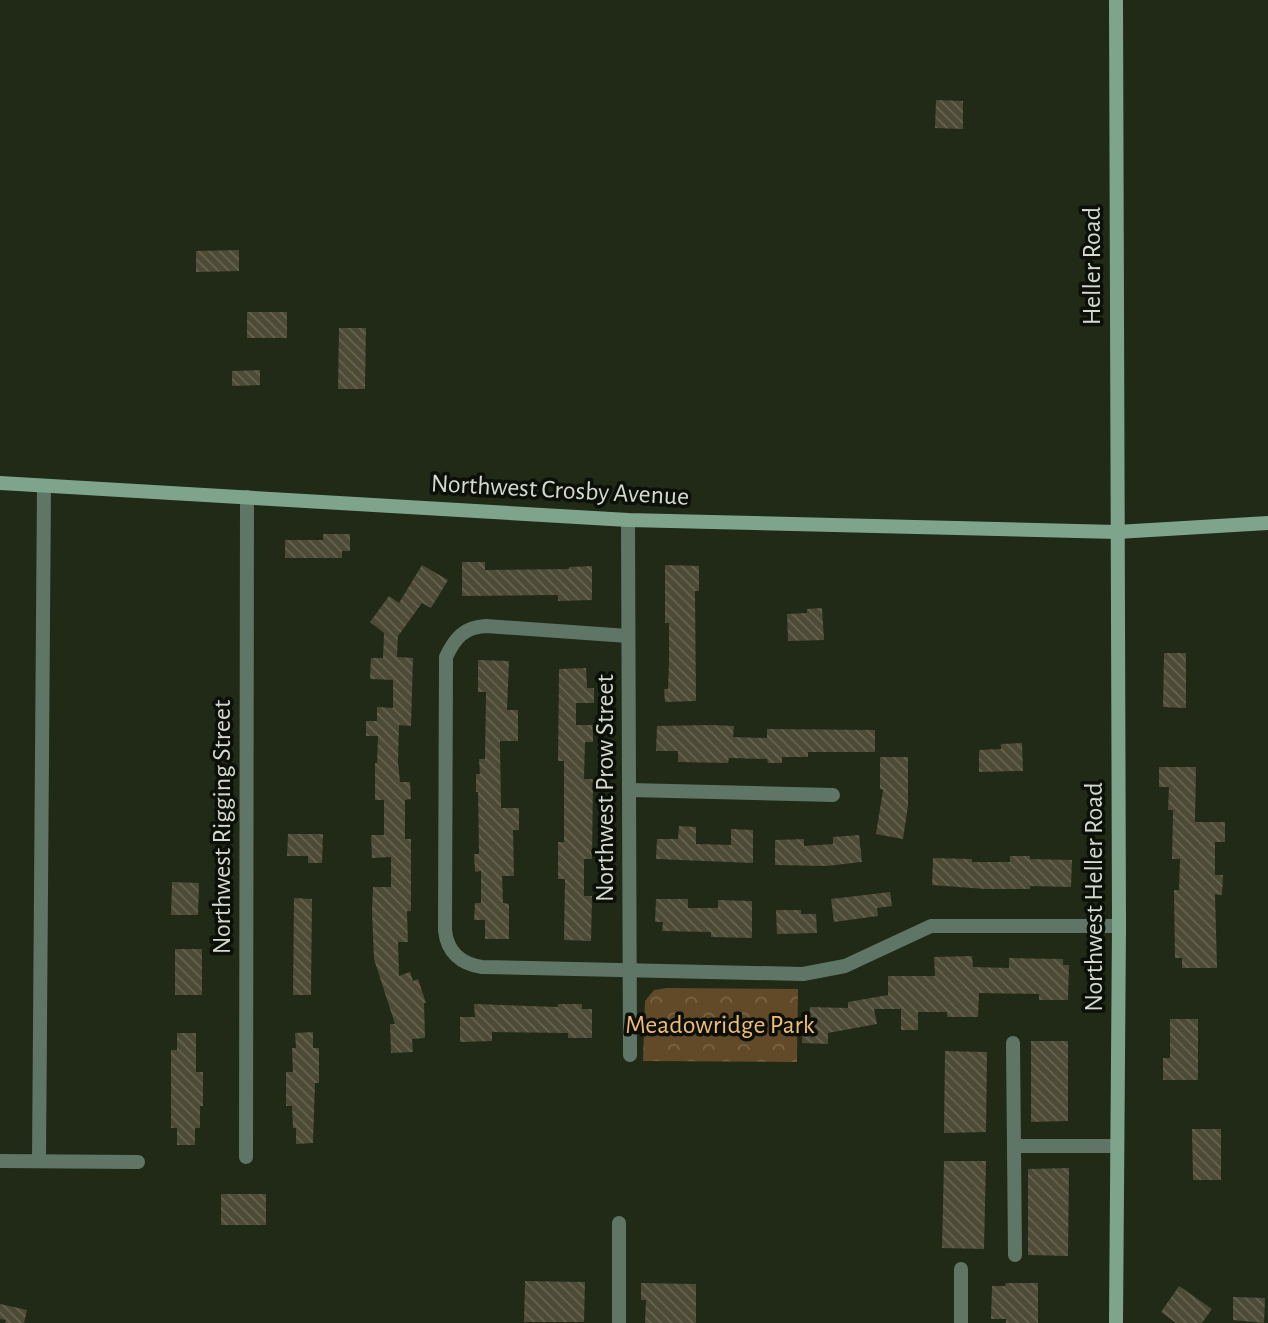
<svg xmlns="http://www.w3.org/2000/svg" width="1268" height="1323" viewBox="0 0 1268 1323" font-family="'Alegreya Sans',sans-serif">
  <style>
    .park { fill: url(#park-crowns) }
    .building { fill: url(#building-back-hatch) }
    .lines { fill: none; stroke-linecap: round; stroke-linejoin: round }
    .street { stroke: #5f7667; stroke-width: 14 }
    .secondary { stroke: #7fa48c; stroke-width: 14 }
    .labels { text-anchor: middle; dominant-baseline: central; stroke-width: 7; stroke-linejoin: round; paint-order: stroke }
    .street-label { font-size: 26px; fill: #d4dace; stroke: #0c1009 }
    .park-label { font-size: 26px; fill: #f0bd74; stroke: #0c1009 }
  </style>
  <defs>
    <pattern id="park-crowns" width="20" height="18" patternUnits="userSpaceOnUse" patternTransform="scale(1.75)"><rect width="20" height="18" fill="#624a28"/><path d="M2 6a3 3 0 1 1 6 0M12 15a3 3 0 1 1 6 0" fill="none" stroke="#786446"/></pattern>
    <pattern id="building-back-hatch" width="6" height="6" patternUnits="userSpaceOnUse" patternTransform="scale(1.75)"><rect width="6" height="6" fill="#4d4b36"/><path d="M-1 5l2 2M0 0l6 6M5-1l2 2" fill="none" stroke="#666452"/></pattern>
  </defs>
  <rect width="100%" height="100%" fill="#212917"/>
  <path class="park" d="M 667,988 L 798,989 L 797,1062 L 643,1061 L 645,1001 L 654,990 Z"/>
  <g class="building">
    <path d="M 936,100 L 963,101 L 963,129 L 935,128 Z"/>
    <path d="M 239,250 L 239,271 L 196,272 L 196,251 Z"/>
    <rect x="247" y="312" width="40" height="26"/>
    <path d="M 339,328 L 366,328 L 365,389 L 338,389 Z"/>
    <path d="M 260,370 L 260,385 L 232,386 L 232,371 Z"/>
    <path d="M 323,534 L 350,534 L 350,551 L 342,551 L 342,558 L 285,558 L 285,540 L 323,540 Z"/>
    <path d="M 462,562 L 485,562 L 485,570 L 569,569 L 569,567 L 592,566 L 592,600 L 558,601 L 558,595 L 462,596 Z"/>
    <path d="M 422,565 L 448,580 L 431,608 L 422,603 L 398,636 L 397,657 L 413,658 L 411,726 L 399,725 L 398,762 L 400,782 L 410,782 L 411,799 L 405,800 L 405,839 L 411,839 L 411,911 L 407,911 L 408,942 L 398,942 L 399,976 L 410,972 L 413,981 L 418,979 L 426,1003 L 424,1003 L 425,1038 L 412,1039 L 413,1052 L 391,1053 L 390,1024 L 395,1024 L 374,959 L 372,911 L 373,887 L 391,887 L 391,857 L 372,858 L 371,835 L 384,835 L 384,800 L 375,800 L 375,763 L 377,763 L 378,736 L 366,736 L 366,721 L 377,721 L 377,707 L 393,708 L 393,680 L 370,679 L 371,658 L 383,658 L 384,633 L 370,622 L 389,596 L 399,603 Z"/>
    <path d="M 665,565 L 699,566 L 699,591 L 695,591 L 696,701 L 665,702 L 664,689 L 668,689 L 669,663 L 669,623 L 665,623 Z"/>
    <path d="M 822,608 L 824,640 L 788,641 L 787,614 L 807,613 L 807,609 Z"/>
    <path d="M 1164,653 L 1186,653 L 1186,708 L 1163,707 Z"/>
    <path d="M 478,660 L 509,661 L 507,710 L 518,710 L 518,741 L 500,741 L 501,808 L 519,808 L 519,830 L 513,830 L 514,876 L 502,876 L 503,903 L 509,904 L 509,939 L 485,939 L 485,920 L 474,920 L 475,903 L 481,903 L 481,871 L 475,872 L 474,854 L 479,854 L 478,792 L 476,792 L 476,774 L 480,774 L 479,759 L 485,759 L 486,692 L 478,692 Z"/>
    <path d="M 586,668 L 587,688 L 594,688 L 594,703 L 576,703 L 576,725 L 593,725 L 593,742 L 585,742 L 584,779 L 593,779 L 592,859 L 584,859 L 584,896 L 592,896 L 591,941 L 564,940 L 565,879 L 558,879 L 558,842 L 564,842 L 564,761 L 558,761 L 559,669 Z"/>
    <path d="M 711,725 L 734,726 L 733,737 L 767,738 L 767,729 L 875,730 L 875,752 L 808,752 L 808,757 L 782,757 L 782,763 L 768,763 L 767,759 L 729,758 L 728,763 L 678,762 L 678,751 L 656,751 L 657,726 Z"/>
    <path d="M 1022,743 L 1023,771 L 979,772 L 979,750 L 1001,749 L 1001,744 Z"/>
    <path d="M 880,757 L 908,757 L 908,806 L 903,839 L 876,834 L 883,790 L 880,789 Z"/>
    <path d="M 1159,767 L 1196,767 L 1195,822 L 1225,822 L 1225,842 L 1215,842 L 1215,875 L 1223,875 L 1222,895 L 1215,894 L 1217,968 L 1182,968 L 1182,958 L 1175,958 L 1174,890 L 1179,890 L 1180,859 L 1172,859 L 1173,810 L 1168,810 L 1169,787 L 1159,787 Z"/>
    <path d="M 679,826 L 696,827 L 696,844 L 731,845 L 731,829 L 753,830 L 753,863 L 656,859 L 657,839 L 678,839 Z"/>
    <path d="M 288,834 L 323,834 L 322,863 L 308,863 L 308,856 L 287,856 Z"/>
    <path d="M 859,835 L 862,862 L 826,866 L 775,865 L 775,840 L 804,839 L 804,846 L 833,844 L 833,837 Z"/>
    <path d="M 1010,856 L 1030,856 L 1030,859 L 1072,860 L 1071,887 L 1030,886 L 1030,889 L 985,889 L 932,885 L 933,858 L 972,859 L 972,862 L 1010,862 Z"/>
    <path d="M 172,882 L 199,883 L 198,915 L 171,915 Z"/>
    <path d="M 890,892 L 892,906 L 877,908 L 878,916 L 834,922 L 831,899 Z"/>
    <path d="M 294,898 L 312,899 L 311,995 L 293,995 Z"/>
    <path d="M 656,899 L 688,899 L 688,908 L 718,908 L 718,900 L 752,901 L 752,938 L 711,937 L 711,932 L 662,931 L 663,922 L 655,922 Z"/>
    <path d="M 776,910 L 801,910 L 801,914 L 816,914 L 817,933 L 777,934 Z"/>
    <rect x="175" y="949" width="27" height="46"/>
    <path d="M 972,956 L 973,967 L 1009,968 L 1009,958 L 1063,959 L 1063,965 L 1069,965 L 1068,1000 L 1039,1000 L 1039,994 L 979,993 L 978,1017 L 947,1017 L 947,1012 L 918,1012 L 918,1030 L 901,1030 L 901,1009 L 874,1009 L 877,1024 L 828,1033 L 828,1044 L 802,1043 L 803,1023 L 809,1023 L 810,1007 L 848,1008 L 848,1002 L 888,995 L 888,976 L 935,976 L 934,957 Z"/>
    <path d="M 474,1004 L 558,1007 L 558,1004 L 582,1004 L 582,1009 L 592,1009 L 592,1038 L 568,1038 L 568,1033 L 492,1032 L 492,1041 L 460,1042 L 460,1017 L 475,1017 Z"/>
    <path d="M 1170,1019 L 1198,1019 L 1198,1080 L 1163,1080 L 1163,1058 L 1170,1058 Z"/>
    <path d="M 313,1032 L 313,1048 L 319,1048 L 319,1083 L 315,1083 L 313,1143 L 296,1144 L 296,1128 L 293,1128 L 292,1106 L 286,1106 L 286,1072 L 293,1072 L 292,1048 L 296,1048 L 295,1033 Z"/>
    <path d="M 177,1033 L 196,1033 L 196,1072 L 203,1072 L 203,1106 L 200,1106 L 200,1128 L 195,1128 L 195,1145 L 177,1145 L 177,1128 L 171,1128 L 171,1050 L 177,1050 Z"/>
    <path d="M 1031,1041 L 1068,1041 L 1068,1121 L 1031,1122 Z"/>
    <path d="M 945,1051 L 987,1052 L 986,1132 L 944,1133 Z"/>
    <path d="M 1192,1129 L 1221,1129 L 1221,1180 L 1193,1180 Z"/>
    <path d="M 944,1161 L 986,1161 L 984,1249 L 942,1248 Z"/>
    <path d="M 1069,1168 L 1068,1256 L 1028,1255 L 1028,1169 Z"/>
    <rect x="221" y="1194" width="45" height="31"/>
    <path d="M 525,1281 L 585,1282 L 584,1322 L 524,1322 Z"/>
    <path d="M 641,1283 L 696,1284 L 696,1323 L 645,1323 L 646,1300 L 641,1300 Z"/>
    <path d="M 1006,1283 L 1038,1283 L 1038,1323 L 1006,1323 L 1006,1319 L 991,1319 L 992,1286 L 1005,1286 Z"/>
    <path d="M 1179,1286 L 1212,1309 L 1202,1323 L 1176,1323 L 1161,1312 Z"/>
    <path d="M 1233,1297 L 1265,1298 L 1264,1323 L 1233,1320 Z"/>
    <path d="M 0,1304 L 27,1310 L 24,1323 L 5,1323 L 6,1320 L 0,1319 Z"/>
  </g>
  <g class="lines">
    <g class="street">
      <path d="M 628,520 L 630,1055"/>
      <path d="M 628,636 L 486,626 C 464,627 455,638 446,657 L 445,930 C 447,952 461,964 482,967 L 803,974 L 845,966 L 931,926 L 1119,926"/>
      <path d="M 630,790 L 833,795"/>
      <path d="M 1013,1043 L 1015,1255"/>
      <path d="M 1015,1146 L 1117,1146"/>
      <path d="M 246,1157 L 247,497"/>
      <path d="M 0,1161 L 138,1162"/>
      <path d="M 39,1161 L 44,486"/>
      <path d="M 619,1223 L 619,1323"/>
      <path d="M 961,1269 L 961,1323"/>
    </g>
    <g class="secondary">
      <path d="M 1116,0 L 1119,926 L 1116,1323"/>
      <path d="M 0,483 L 628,520 L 1117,532 L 1268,523"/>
    </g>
  </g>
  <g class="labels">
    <g class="street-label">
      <text transform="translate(1092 266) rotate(-90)">Heller Road</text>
      <text transform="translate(560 490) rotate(3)">Northwest Crosby Avenue</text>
      <text transform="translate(605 788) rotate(-90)">Northwest Prow Street</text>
      <text transform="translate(222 827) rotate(-90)">Northwest Rigging Street</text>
      <text transform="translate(1094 897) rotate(-90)">Northwest Heller Road</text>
    </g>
    <g class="park-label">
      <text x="720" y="1025">Meadowridge Park</text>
    </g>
  </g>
</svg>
